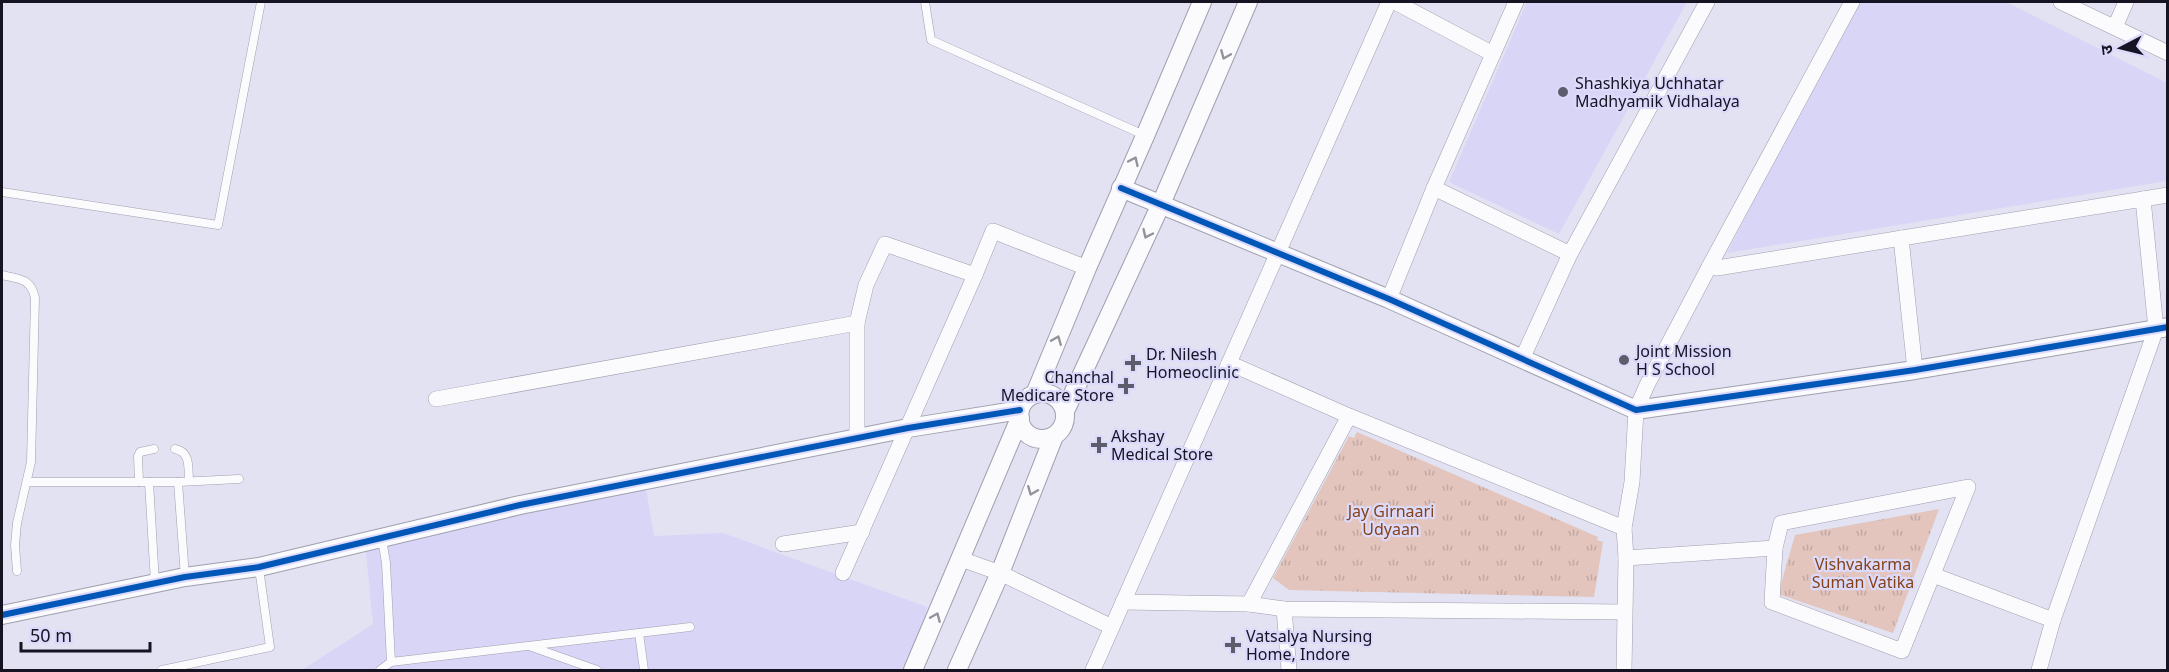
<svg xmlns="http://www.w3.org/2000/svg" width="2169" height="672" viewBox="0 0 2169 672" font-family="'Noto Sans','Noto Sans Devanagari',sans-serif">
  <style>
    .built { fill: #d8d5f7 }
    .park { fill: url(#park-tufts) }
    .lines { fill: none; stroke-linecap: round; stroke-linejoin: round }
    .service-casing { stroke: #9f9fae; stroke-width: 9 }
    .minor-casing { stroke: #9f9fae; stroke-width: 16 }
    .tertiary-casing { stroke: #9f9fae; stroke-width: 20 }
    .service { stroke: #fbfbfd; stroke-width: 8 }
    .minor { stroke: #fbfbfd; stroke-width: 15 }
    .tertiary { stroke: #fbfbfd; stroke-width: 18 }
    .cycleway-casing { stroke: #dcdafb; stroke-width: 10 }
    .cycleway { stroke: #0057b8; stroke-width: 6 }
    .oneway { stroke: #94939b }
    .poi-dot { fill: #5d5c6c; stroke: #dcdafb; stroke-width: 2 }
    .labels { text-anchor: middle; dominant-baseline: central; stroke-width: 4.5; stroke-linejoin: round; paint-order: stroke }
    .poi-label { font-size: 16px; fill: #161423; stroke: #dcdafb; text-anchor: start }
    .park-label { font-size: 16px; fill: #864216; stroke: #dcdafb }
  </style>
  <defs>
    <pattern id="park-tufts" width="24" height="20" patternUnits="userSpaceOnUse" patternTransform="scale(1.5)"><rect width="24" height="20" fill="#e3c5bd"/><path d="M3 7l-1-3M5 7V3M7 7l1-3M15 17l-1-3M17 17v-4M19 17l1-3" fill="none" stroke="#c2a8a2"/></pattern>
  </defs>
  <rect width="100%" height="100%" fill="#e2e2f3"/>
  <g class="built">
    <path d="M 1527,2 L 1687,2 L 1559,234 L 1449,182 Z"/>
    <path d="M 1855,2 L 2006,2 L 2167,83 L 2167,181 L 1727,253 Z"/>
    <path d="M 645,483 L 654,536 L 723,533 L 927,607 L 922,637 L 908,670 L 302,670 L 373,624 L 365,543 Z"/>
  </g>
  <g class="park">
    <path d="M 1357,432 L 1598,537 L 1597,540 L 1603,542 L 1594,597 L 1289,590 L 1273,578 L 1349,436 L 1354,438 Z"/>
    <path d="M 1939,509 L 1893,633 L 1778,594 L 1795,535 Z"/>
  </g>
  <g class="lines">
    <defs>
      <g id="service">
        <path d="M 925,2 L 931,40 L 1144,135"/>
        <path d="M 2,192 L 218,225 L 261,2"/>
        <path d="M 2,275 C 19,279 31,278 35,298 L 31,462 L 17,523 L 15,545 L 17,571"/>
        <path d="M 175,449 C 191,452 188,468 189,481"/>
        <path d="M 27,482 L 178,482 L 239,479"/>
        <path d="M 139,482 L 138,456 L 140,452 L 154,449"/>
        <path d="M 149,482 L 155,583"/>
        <path d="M 178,482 L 185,577"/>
        <path d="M 382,539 L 386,563 L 391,662"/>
        <path d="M 639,633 L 644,670"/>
        <path d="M 529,646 L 597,670"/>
        <path d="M 162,670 L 270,647 L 259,568"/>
        <path d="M 380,670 L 391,662 L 690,627"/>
      </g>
      <g id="minor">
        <path d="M 1395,2 L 1493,54"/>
        <path d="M 2061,2 L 2168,53"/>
        <path d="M 2115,27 L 2126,2"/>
        <path d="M 1434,188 L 1570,254"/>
        <path d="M 1901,238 L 1915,370"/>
        <path d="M 1709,267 L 1717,268 L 2168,195"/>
        <path d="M 1389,299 L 1434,188 L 1516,2"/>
        <path d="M 1523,357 L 1570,254 L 1707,2"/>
        <path d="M 1229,363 L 1349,416 L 1624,528"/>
        <path d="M 436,399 L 857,323"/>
        <path d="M 857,438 L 857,323 L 866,285 L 885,244 L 975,275"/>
        <path d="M 1968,487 L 1902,651 L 1772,602 L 1775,548 L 1781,523 Z"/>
        <path d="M 783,544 L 862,532"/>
        <path d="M 1626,558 L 1775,548"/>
        <path d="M 961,559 L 1000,573 L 1112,627"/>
        <path d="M 843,573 L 975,275 L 993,231 L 1087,268"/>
        <path d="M 1933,575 L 2053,620"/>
        <path d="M 1123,602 L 1249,604 L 1284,609 L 1624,612"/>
        <path d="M 1249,604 L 1349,416"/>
        <path d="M 1284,609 L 1289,670"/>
        <path d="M 1093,670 L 1389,2"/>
        <path d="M 1624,670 L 1626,558 L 1624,528 L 1632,482 L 1636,410 L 1647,385 L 1709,267 L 1852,2"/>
        <path d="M 2039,670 L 2053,620 L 2156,329 L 2143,199"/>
      </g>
      <g id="tertiary">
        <path d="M 1121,188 L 1389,299 L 1636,410 L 1915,370 L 2168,327"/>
        <circle cx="1042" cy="416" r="23"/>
        <path d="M 1035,394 L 1087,268 L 1145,136 L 1202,2"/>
        <path d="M 1065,411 L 1161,204 L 1248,2"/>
        <path d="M 2,615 L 185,577 L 259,567 L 520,505 L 908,428 L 1020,410"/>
        <path d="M 913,670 L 1020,418"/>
        <path d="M 957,670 L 1000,573 L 1054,436"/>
      </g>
    </defs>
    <use href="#service" class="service-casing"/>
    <use href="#minor" class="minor-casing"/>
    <use href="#tertiary" class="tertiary-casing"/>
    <use href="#service" class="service"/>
    <use href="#minor" class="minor"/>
    <use href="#tertiary" class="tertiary"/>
    <defs>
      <g id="cycleway">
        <path d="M 1121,188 L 1389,299 L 1636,410 L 1915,370 L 2168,327"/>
        <path d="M 2,615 L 185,577 L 259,567 L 520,505 L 908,428 L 1020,410"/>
      </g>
    </defs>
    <use href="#cycleway" class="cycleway-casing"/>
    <use href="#cycleway" class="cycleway"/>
  </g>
  <defs><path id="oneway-chevron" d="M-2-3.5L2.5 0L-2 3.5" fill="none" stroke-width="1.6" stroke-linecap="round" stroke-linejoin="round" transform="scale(1.5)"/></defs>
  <g class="oneway">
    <use href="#oneway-chevron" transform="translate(1225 55) rotate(113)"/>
    <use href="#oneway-chevron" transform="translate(1134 161) rotate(-65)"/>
    <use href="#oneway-chevron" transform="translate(1147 234) rotate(115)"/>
    <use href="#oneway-chevron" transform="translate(1057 340) rotate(-68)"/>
    <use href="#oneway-chevron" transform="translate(1032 491) rotate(112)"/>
    <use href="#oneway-chevron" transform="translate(936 617) rotate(-67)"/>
  </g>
  <g class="poi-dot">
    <circle cx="1563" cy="92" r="6"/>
    <circle cx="1624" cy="360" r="6"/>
    <path d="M1130 354h6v6h6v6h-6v6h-6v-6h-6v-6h6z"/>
    <path d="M1123 377h6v6h6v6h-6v6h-6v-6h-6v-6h6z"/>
    <path d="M1096 436h6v6h6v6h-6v6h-6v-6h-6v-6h6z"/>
    <path d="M1230 636h6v6h6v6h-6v6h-6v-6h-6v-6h6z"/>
  </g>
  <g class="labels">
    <g class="poi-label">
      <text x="1575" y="83">Shashkiya Uchhatar<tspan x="1575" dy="18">Madhyamik Vidhalaya</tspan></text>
      <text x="1636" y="351">Joint Mission<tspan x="1636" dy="18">H S School</tspan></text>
      <text x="1146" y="354">Dr. Nilesh<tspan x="1146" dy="18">Homeoclinic</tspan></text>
      <text x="1114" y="377" text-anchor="end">Chanchal<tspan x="1114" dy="18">Medicare Store</tspan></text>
      <text x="1111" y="436">Akshay<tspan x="1111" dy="18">Medical Store</tspan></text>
      <text x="1246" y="636">Vatsalya Nursing<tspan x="1246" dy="18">Home, Indore</tspan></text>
    </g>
    <g class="park-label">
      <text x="1391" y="511">Jay Girnaari<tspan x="1391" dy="18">Udyaan</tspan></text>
      <text x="1863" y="564">Vishvakarma<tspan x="1863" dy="18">Suman Vatika</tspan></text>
    </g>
  </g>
  <rect width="2169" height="672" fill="none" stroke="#161423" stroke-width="6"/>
  <g transform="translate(2121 48) rotate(263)" stroke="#dcdafb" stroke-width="4.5" paint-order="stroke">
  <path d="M0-4.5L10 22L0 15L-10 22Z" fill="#161423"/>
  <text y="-9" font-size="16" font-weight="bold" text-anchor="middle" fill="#161423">उ</text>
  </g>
  <path d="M21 642v9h129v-9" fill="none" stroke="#161423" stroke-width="3"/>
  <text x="30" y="642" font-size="18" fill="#161423" stroke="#dcdafb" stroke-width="4.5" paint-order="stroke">50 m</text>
</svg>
